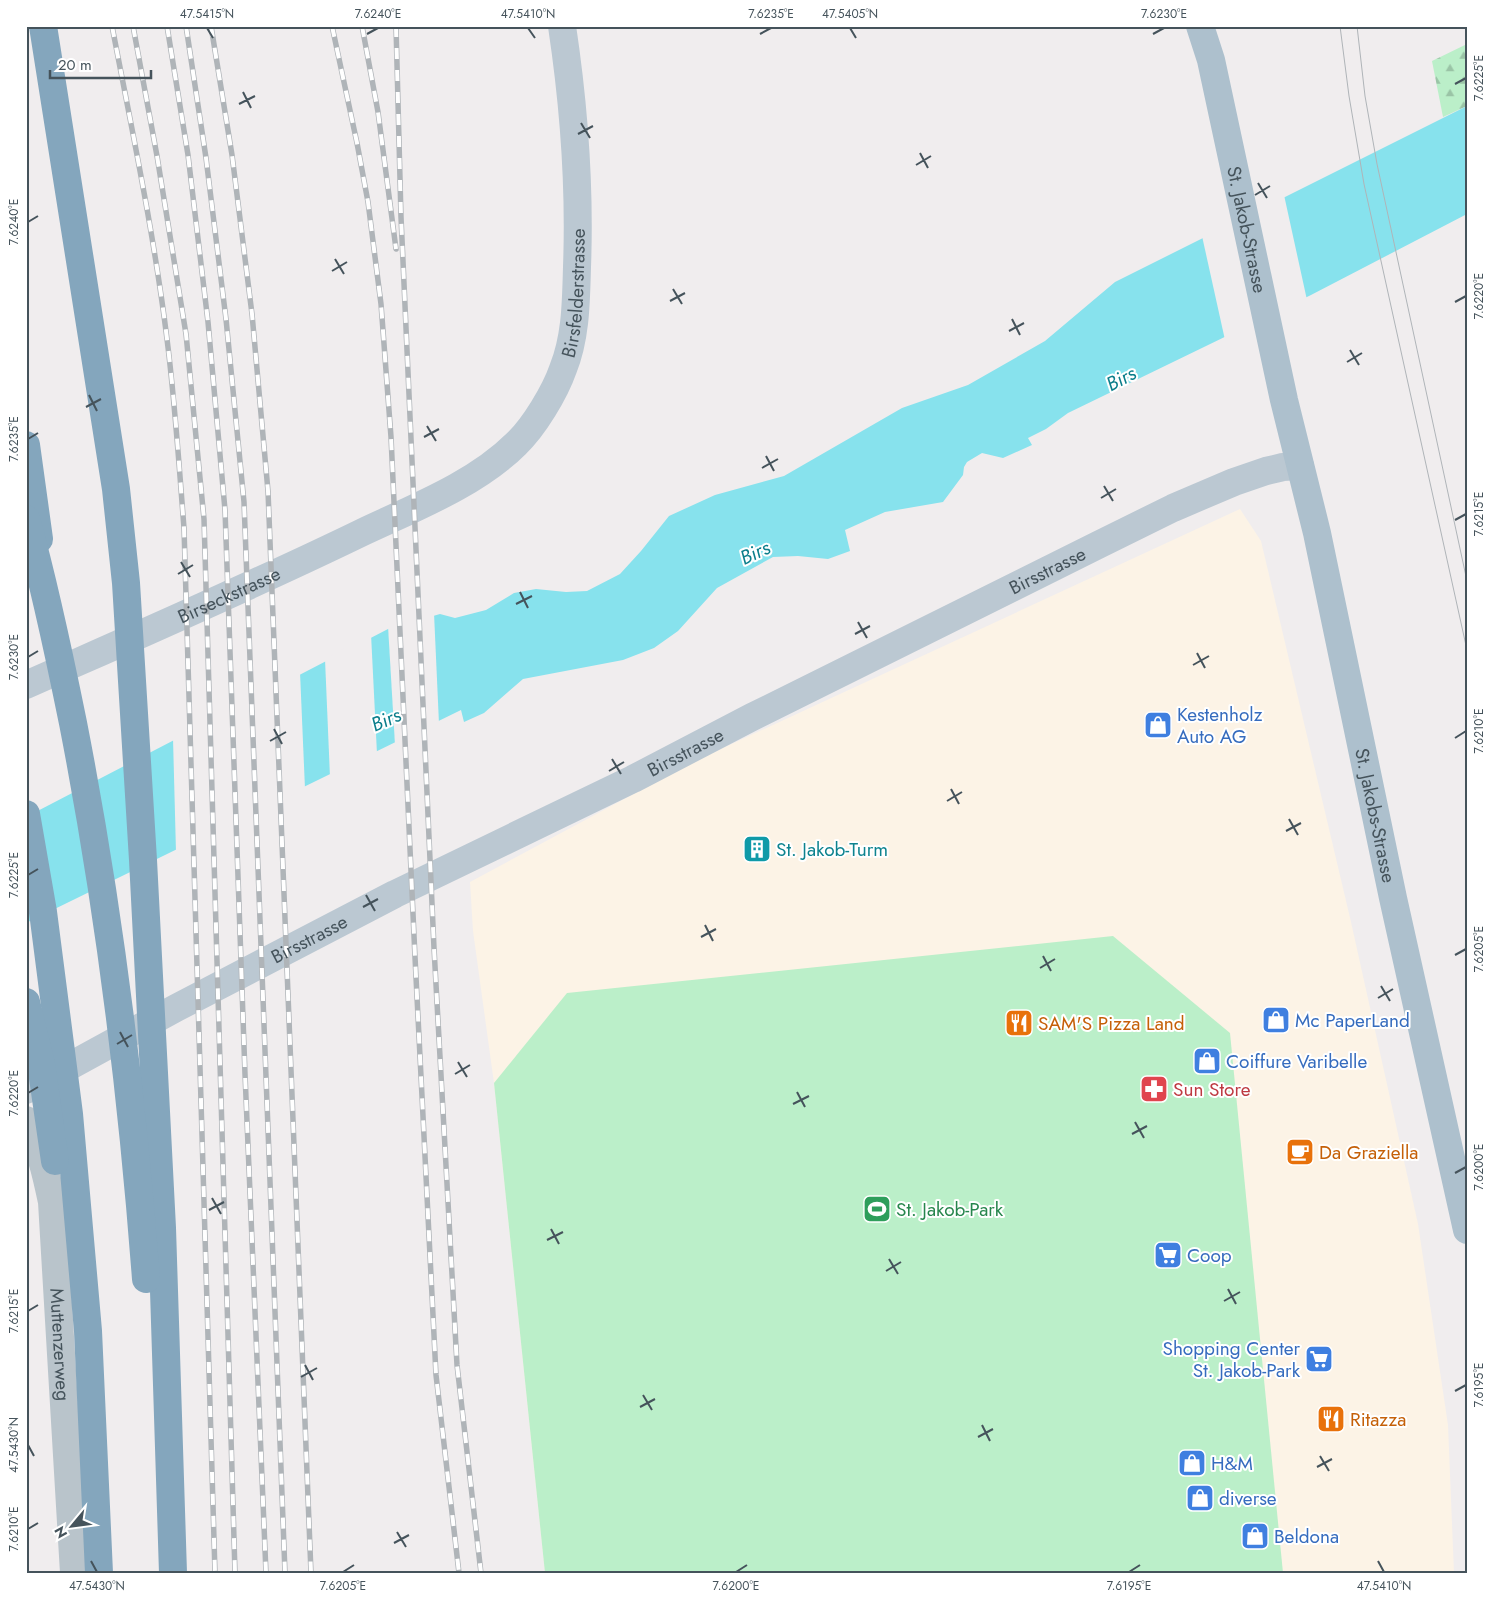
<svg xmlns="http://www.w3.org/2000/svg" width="1493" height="1599" viewBox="0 0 1493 1599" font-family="Jost,sans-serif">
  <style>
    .commercial { fill: #fcf3e6 }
    .forest { fill: url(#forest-firs) }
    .green { fill: #bbefc9 }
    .water { fill: #87e2ed }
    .pier { fill: #f0edee }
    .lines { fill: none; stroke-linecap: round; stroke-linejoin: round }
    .street { stroke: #b9c4cb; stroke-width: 28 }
    .secondary { stroke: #bbc8d2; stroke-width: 28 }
    .primary { stroke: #adc0cd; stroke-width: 28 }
    .highway { stroke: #84a6bd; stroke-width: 28 }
    .tram { stroke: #afb4b8; stroke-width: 1 }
    .rail-casing { stroke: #afb4b8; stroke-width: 5.5 }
    .rail { stroke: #fff; stroke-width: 4; stroke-dasharray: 11; stroke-linecap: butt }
    .ticks { fill: none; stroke: #45535b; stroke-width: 2 }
    .labels { text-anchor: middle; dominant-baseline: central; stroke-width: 4; stroke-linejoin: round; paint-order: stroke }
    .street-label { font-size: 19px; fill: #45535b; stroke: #fff }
    .shop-label { font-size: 19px; fill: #366cbe; stroke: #fff; text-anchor: start }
    .culture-label { font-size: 19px; fill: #0d838f; stroke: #fff; text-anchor: start }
    .food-label { font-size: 19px; fill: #c56008; stroke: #fff; text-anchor: start }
    .health-label { font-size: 19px; fill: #be3a42; stroke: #fff; text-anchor: start }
    .leisure-label { font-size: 19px; fill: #27864d; stroke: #fff; text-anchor: start }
    .water-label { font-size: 20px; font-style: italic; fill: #0b7e8b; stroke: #fff }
    .neatline { fill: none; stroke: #45535b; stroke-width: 2 }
    .ticks-label { font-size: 12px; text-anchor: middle; fill: #45535b }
  </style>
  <defs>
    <pattern id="forest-firs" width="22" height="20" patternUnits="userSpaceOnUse" patternTransform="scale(1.25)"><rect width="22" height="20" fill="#bbefc9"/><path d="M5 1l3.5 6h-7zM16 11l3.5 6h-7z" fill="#9ac4a6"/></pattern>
  </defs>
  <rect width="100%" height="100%" fill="#f0edee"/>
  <path class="commercial" d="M 1240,509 L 1261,541 L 1351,922 L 1418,1224 L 1448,1425 L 1454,1573 L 545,1573 L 494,1083 L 473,931 L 470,882 L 695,761 Z"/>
  <path class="forest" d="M 1467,44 L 1467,106 L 1443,117 L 1432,61 Z"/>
  <path class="green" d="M 1113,936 L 1230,1033 L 1283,1573 L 545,1573 L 494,1083 L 567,993 Z"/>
  <path class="water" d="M 1467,106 L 1467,214 L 1311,295 L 1068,413 L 1046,429 L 1028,438 L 1032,445 L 1003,458 L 982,453 L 967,462 L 964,467 L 963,475 L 943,502 L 885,512 L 845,530 L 850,551 L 828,559 L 798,556 L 773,557 L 717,588 L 678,631 L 654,648 L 623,660 L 523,679 L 484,713 L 464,722 L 461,710 L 26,923 L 26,817 L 388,629 L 440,614 L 455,618 L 486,610 L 514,593 L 536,589 L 566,592 L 587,591 L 620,574 L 641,551 L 669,516 L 715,495 L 784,476 L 902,408 L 968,385 L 1045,341 L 1115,282 Z"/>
  <g class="pier">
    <path d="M 1284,195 L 1307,300 L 1225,340 L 1202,236 Z"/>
    <path d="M 434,613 L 439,724 L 395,745 L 388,626 Z"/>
    <path d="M 371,634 L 377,754 L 330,777 L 325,659 Z"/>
    <path d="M 300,672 L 305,789 L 176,852 L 173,738 Z"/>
  </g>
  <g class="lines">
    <path class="street" id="s1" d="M 26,1120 C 40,1147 46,1173 52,1202 L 74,1573"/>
    <g class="secondary">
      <path id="s2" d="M 26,685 C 139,635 252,586 363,532 C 414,508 476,484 516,444 C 534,427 555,392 563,369 C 576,337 576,301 577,267 C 580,186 574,106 562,26"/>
      <path id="s3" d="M 26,1090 L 176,1008 L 395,894 L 633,779 L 752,717 L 1098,545 L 1173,508 L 1234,482 L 1266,471 L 1283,467 L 1300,466"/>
    </g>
    <path class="primary" id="s4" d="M 1200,26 L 1211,60 L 1284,400 L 1317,533 L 1393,898 L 1467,1230"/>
    <g class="highway">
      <path d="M 43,26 L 116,489 L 126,583 L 143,860 L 162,1228 L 173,1573"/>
      <path d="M 26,445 L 39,539"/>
      <path d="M 26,519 C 45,587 59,654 73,723 C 109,907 132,1092 146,1279"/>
      <path d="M 26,814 L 43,912 L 69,1114 L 88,1331 L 99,1573"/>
      <path d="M 26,1002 L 41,1064 L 55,1161"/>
    </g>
    <g class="tram">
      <path d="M 1340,26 L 1349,96 L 1364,184 L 1467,650"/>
      <path d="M 1357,26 L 1365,96 L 1377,164 L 1467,581"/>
    </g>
    <defs>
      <g id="rail">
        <path d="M 112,26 C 132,130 154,234 167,339 C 175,402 179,465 184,528 L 215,1573"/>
        <path d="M 133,26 L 157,156 L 186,334 L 204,519 L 235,1573"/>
        <path d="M 167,26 L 188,155 L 208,322 L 225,510 L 245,1074 L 266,1573"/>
        <path d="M 186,26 L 206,158 L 226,319 L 244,502 L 285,1573"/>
        <path d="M 211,26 L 232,155 L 252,314 L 268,491 L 311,1573"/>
        <path d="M 332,26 L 357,143 L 368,202 L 381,304 L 391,437 L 415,957 L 436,1375 L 459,1573"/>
        <path d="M 362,26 L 378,112 L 396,249"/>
        <path d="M 396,26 L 401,217 L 434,948 L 457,1365 L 481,1573"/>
      </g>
    </defs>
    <use href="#rail" class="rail-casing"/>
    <use href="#rail" class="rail"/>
  </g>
  <path class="ticks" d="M 207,28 L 213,38M 528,28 L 535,38M 850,28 L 856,38M 367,34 L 378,28M 760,34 L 771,28M 1153,34 L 1164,28M 1455,84 L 1466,78M 243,92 L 251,108M 239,104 L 255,96M 581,123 L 590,138M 578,134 L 593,126M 920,153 L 928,168M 916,165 L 931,156M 1258,183 L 1267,198M 1255,195 L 1270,186M 28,222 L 38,216M 335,259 L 344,274M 332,271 L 347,262M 673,289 L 682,304M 670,301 L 685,293M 1455,302 L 1466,296M 1012,319 L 1020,335M 1009,331 L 1024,323M 1350,350 L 1359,365M 1347,362 L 1362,353M 89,395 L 97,411M 86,407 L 101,399M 427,426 L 436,441M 424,437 L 439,429M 28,439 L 38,433M 766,456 L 774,471M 762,468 L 778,459M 1104,486 L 1113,501M 1101,498 L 1116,489M 1455,520 L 1466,514M 181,562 L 190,577M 178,574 L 193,565M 520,592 L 528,608M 516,604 L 532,596M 858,622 L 867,638M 855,634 L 870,626M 1197,653 L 1205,668M 28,657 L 38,651M 1193,665 L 1209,656M 274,729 L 282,744M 1455,738 L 1466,731M 270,741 L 286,732M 612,759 L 621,774M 609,771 L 624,762M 951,789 L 959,804M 947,801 L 962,792M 1289,819 L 1298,835M 1286,831 L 1301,823M 28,875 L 38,869M 366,895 L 375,911M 363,907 L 378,899M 705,925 L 713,941M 701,937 L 716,929M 1455,955 L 1466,949M 1043,956 L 1051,971M 1040,968 L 1055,959M 1381,986 L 1390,1001M 1378,998 L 1393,989M 120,1032 L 128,1047M 117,1044 L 132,1035M 458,1062 L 467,1077M 455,1074 L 470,1065M 797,1092 L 805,1107M 28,1093 L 38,1087M 793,1104 L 809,1096M 1135,1122 L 1144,1138M 1132,1134 L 1147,1126M 1455,1173 L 1466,1167M 212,1198 L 221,1214M 209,1210 L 224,1202M 551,1229 L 559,1244M 547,1240 L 563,1232M 889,1259 L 898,1274M 886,1271 L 901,1262M 1228,1289 L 1236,1304M 1224,1301 L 1240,1292M 28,1311 L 38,1305M 305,1365 L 313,1380M 301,1377 L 317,1368M 1455,1391 L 1466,1385M 643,1395 L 652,1410M 640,1407 L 655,1399M 982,1425 L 990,1441M 978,1437 L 993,1429M 28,1445 L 34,1456M 1320,1456 L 1329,1471M 1317,1467 L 1332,1459M 28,1529 L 38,1523M 397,1532 L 406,1547M 394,1543 L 409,1535M 91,1561 L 97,1572M 1378,1561 L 1384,1572M 343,1572 L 354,1565M 736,1572 L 747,1565M 1129,1572 L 1140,1565"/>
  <defs>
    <symbol id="shop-square" viewBox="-11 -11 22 22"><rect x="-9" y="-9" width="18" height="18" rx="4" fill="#3f7fe0" stroke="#fff"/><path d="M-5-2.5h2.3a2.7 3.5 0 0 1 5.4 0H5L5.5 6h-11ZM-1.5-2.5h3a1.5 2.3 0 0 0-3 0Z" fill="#fff"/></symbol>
    <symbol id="building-square" viewBox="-11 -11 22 22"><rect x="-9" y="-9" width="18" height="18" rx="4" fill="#0f9aa8" stroke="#fff"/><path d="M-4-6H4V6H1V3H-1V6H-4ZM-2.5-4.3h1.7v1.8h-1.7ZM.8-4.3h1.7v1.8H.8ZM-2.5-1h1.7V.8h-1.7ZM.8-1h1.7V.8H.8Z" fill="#fff"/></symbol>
    <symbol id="restaurant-square" viewBox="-11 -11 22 22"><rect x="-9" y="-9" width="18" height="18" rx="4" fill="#e8710a" stroke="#fff"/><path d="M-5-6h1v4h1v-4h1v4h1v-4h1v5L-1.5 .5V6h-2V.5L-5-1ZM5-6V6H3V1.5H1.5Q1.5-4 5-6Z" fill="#fff"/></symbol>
    <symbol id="pharmacy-square" viewBox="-11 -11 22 22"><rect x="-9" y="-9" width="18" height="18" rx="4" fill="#e0444e" stroke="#fff"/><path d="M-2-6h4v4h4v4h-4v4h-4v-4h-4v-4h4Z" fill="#fff"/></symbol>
    <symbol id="cafe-square" viewBox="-11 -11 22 22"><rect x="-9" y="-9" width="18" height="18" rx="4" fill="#e8710a" stroke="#fff"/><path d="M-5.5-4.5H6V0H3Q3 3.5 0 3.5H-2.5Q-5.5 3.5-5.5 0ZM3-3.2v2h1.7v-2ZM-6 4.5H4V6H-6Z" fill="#fff"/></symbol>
    <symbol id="stadium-square" viewBox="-11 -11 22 22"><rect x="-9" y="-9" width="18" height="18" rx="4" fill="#2e9e5b" stroke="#fff"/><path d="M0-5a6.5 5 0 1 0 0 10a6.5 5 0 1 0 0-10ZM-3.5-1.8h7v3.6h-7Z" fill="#fff"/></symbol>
    <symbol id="supermarket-square" viewBox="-11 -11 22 22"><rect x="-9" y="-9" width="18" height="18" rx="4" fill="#3f7fe0" stroke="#fff"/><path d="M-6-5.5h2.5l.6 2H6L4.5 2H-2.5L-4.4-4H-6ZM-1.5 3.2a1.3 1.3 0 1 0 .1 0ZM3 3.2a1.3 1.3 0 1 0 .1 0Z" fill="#fff"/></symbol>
  </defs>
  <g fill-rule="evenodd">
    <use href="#shop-square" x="1142" y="709" width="32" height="32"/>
    <use href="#building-square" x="741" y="833" width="32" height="32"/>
    <use href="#shop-square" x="1260" y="1004" width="32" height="32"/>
    <use href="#restaurant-square" x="1003" y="1007" width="32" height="32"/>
    <use href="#shop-square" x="1191" y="1045" width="32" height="32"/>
    <use href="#pharmacy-square" x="1138" y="1073" width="32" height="32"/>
    <use href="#cafe-square" x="1284" y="1136" width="32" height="32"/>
    <use href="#stadium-square" x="861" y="1193" width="32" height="32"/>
    <use href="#supermarket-square" x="1152" y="1239" width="32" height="32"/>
    <use href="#supermarket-square" x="1303" y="1343" width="32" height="32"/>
    <use href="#restaurant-square" x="1315" y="1403" width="32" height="32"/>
    <use href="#shop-square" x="1176" y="1447" width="32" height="32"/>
    <use href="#shop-square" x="1184" y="1482" width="32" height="32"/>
    <use href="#shop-square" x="1239" y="1520" width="32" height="32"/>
  </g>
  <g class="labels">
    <g class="street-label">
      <text stroke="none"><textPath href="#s4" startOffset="209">St. Jakob-Strasse</textPath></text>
      <text stroke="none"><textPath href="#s2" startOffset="714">Birsfelderstrasse</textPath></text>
      <text stroke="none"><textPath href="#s3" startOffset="1146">Birsstrasse</textPath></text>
      <text stroke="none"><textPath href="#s2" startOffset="222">Birseckstrasse</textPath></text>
      <text stroke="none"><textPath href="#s3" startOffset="741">Birsstrasse</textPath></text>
      <text stroke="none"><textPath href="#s4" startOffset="809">St. Jakobs-Strasse</textPath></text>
      <text stroke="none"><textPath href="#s3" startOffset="321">Birsstrasse</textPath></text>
      <text stroke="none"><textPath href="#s1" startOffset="229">Muttenzerweg</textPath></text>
    </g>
    <g class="shop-label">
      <text x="1177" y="714">Kestenholz<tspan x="1177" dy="22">Auto AG</tspan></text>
      <text x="1295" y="1020">Mc PaperLand</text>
      <text x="1226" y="1061">Coiffure Varibelle</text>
      <text x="1187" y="1255">Coop</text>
      <text x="1300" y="1348" text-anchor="end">Shopping Center<tspan x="1300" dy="22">St. Jakob-Park</tspan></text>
      <text x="1211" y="1463">H&amp;M</text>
      <text x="1219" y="1498">diverse</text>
      <text x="1274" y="1536">Beldona</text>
    </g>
    <g class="culture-label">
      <text x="776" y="849">St. Jakob-Turm</text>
    </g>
    <g class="food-label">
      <text x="1038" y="1023">SAM'S Pizza Land</text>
      <text x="1319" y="1152">Da Graziella</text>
      <text x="1350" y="1419">Ritazza</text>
    </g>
    <g class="health-label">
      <text x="1173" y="1089">Sun Store</text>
    </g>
    <g class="leisure-label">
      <text x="896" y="1209">St. Jakob-Park</text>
    </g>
    <g class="water-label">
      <text transform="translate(1121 379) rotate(-28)">Birs</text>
      <text transform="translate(755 553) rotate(-25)">Birs</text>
      <text transform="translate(386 720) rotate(-24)">Birs</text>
    </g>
  </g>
  <rect width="1493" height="1599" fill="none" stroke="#ffffff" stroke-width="55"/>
  <g transform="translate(72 1526) rotate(241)" stroke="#ffffff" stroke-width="4" paint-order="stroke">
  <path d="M0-4L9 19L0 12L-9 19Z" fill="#45535b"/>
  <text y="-8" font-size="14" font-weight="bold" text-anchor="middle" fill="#45535b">N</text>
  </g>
  <path d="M50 70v8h101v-8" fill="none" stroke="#45535b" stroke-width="2.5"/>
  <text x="58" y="70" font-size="15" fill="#45535b" stroke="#ffffff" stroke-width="4" paint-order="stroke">20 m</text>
  <rect x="28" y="28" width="1438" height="1544" class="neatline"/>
  <g class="ticks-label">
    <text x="207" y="18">47.5415°N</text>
    <text x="378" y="18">7.6240°E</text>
    <text x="528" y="18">47.5410°N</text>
    <text x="771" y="18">7.6235°E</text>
    <text x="850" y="18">47.5405°N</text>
    <text x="1164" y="18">7.6230°E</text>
    <text transform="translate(1479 78) rotate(-90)" y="4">7.6225°E</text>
    <text transform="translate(14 222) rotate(-90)" y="4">7.6240°E</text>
    <text transform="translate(1479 296) rotate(-90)" y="4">7.6220°E</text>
    <text transform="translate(14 439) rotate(-90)" y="4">7.6235°E</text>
    <text transform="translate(1479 514) rotate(-90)" y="4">7.6215°E</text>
    <text transform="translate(14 657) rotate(-90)" y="4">7.6230°E</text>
    <text transform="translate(1479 731) rotate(-90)" y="4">7.6210°E</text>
    <text transform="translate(14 875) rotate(-90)" y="4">7.6225°E</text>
    <text transform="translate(1479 949) rotate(-90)" y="4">7.6205°E</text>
    <text transform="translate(14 1093) rotate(-90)" y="4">7.6220°E</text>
    <text transform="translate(1479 1167) rotate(-90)" y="4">7.6200°E</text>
    <text transform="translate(14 1311) rotate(-90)" y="4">7.6215°E</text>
    <text transform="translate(1479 1385) rotate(-90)" y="4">7.6195°E</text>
    <text transform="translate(14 1445) rotate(-90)" y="4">47.5430°N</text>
    <text transform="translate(14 1529) rotate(-90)" y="4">7.6210°E</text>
    <text x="97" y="1590">47.5430°N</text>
    <text x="343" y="1590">7.6205°E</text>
    <text x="736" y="1590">7.6200°E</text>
    <text x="1129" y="1590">7.6195°E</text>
    <text x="1384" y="1590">47.5410°N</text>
  </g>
</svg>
